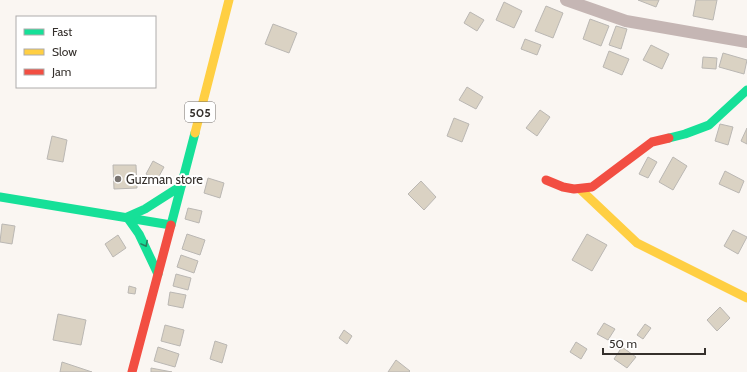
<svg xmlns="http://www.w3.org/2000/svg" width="747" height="372" viewBox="0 0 747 372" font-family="Cabin,sans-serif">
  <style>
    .building { fill: #dad2c3; stroke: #bab7b3 }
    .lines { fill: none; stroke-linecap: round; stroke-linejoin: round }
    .street { stroke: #c5b6b4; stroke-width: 12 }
    .fast { stroke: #16e098; stroke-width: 9 }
    .slow { stroke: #ffcf43; stroke-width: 9 }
    .jam { stroke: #f24e42; stroke-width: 9 }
    .oneway { stroke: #277f5d }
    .poi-dot { fill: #7a7571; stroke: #fff; stroke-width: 1.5 }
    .labels { text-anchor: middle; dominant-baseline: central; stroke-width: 4; stroke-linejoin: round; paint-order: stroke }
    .shield { fill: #fff; stroke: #726e6b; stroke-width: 1 }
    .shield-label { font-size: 12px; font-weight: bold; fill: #35302c }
    .poi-label { font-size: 13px; fill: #35302c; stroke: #fff; text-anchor: start }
  </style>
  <rect width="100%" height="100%" fill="#faf6f2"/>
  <g class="building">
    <path d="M 638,0 L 659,0 L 656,7 Z"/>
    <path d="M 696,0 L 717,0 L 713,20 L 693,16 Z"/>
    <path d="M 504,2 L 522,11 L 514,28 L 496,20 Z"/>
    <path d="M 546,6 L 563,13 L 553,38 L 535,31 Z"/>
    <path d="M 470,12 L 484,20 L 477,31 L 464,23 Z"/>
    <path d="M 590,19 L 609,26 L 601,46 L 583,39 Z"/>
    <path d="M 273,24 L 297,33 L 289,53 L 265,44 Z"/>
    <path d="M 616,26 L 627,29 L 621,49 L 609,45 Z"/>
    <path d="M 525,39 L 541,45 L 537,55 L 521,49 Z"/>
    <path d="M 651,45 L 669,54 L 662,69 L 643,60 Z"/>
    <path d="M 609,51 L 629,59 L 622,75 L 603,67 Z"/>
    <path d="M 723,53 L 747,60 L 744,74 L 719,67 Z"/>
    <path d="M 703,57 L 717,58 L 716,69 L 702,68 Z"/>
    <path d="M 467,87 L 483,97 L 476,109 L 459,100 Z"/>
    <path d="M 540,110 L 550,117 L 537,136 L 526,128 Z"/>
    <path d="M 454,118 L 469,124 L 462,142 L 447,136 Z"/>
    <path d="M 720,124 L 733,127 L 728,145 L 715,141 Z"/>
    <path d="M 747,128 L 747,144 L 741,141 Z"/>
    <path d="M 52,136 L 67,140 L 63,162 L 47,159 Z"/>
    <path d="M 648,157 L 657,162 L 648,178 L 639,174 Z"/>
    <path d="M 673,157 L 687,166 L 673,190 L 659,182 Z"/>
    <path d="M 153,161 L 164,167 L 157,180 L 146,174 Z"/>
    <path d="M 113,165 L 136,165 L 137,188 L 114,189 Z"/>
    <path d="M 725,171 L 744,181 L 739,193 L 719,184 Z"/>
    <path d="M 208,178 L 224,183 L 220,198 L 204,193 Z"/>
    <path d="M 421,181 L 436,197 L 424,210 L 408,194 Z"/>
    <path d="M 188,208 L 202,211 L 199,223 L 185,219 Z"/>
    <path d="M 2,224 L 15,226 L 12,244 L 0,242 Z"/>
    <path d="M 733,230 L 747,237 L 738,254 L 724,246 Z"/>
    <path d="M 187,234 L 205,240 L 200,255 L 182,249 Z"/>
    <path d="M 587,234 L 607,245 L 592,271 L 572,260 Z"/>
    <path d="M 118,235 L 126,248 L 113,257 L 105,244 Z"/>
    <path d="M 181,255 L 198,261 L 194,273 L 177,267 Z"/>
    <path d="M 176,274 L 191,278 L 188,290 L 173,286 Z"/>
    <path d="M 129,286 L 136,288 L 135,294 L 128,293 Z"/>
    <path d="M 170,292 L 186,295 L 183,308 L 168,305 Z"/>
    <path d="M 720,307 L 730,318 L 717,331 L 707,320 Z"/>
    <path d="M 58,314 L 86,320 L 81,345 L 53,340 Z"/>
    <path d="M 604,323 L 615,329 L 608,340 L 597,334 Z"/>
    <path d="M 645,324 L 651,328 L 643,339 L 637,335 Z"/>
    <path d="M 165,325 L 184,330 L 180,346 L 161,341 Z"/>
    <path d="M 344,330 L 352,336 L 347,344 L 339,338 Z"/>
    <path d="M 215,341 L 227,345 L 222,363 L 210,359 Z"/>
    <path d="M 576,342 L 587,349 L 581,359 L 570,352 Z"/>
    <path d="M 158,347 L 179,354 L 175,367 L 154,361 Z"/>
    <path d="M 622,347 L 636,357 L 627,368 L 614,359 Z"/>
    <path d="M 396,360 L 410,371 L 409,372 L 388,372 Z"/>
    <path d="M 62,362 L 92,372 L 60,372 Z"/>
    <path d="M 151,368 L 172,372 L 151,372 Z"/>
  </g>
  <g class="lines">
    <path class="street" d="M 566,0 L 626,21 L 747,42"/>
    <g class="fast">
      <path d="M 669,138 L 685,134 L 709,125 L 747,90"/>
      <path d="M 0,197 L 171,225 L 195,133"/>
      <path d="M 158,274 L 139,234 L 127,217 L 145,209 L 181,186"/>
    </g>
    <g class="slow">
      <path d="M 195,133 L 229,0"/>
      <path d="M 581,190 L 637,243 L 747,298"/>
    </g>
    <g class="jam">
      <path d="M 546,180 L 563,187 L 574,189 L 592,187 L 652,142 L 669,138"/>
      <path d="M 132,372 L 171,225"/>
    </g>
  </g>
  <defs><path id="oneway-chevron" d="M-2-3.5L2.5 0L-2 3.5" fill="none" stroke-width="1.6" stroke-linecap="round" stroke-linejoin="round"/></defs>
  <use class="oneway" href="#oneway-chevron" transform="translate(145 244) rotate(62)"/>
  <circle class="poi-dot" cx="118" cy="179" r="4"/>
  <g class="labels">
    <rect class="shield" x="185" y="102" width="30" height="20" rx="3"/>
    <g class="shield-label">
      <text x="200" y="112">505</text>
    </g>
    <g class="poi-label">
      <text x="126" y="179">Guzman store</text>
    </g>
  </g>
  <rect x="16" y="16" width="140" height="72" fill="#ffffff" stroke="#aeacab"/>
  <rect x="24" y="29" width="20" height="6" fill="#16e098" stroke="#aeacab"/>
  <text x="52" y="36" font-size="12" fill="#35302c">Fast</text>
  <rect x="24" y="49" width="20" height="6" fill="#ffcf43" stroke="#aeacab"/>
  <text x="52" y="56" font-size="12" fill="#35302c">Slow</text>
  <rect x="24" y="69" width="20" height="6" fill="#f24e42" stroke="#aeacab"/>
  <text x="52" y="76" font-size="12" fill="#35302c">Jam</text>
  <path d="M603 348v6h102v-6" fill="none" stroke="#35302c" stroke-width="2"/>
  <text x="609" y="348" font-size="12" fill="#35302c" stroke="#ffffff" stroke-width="3" paint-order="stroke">50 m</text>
</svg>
